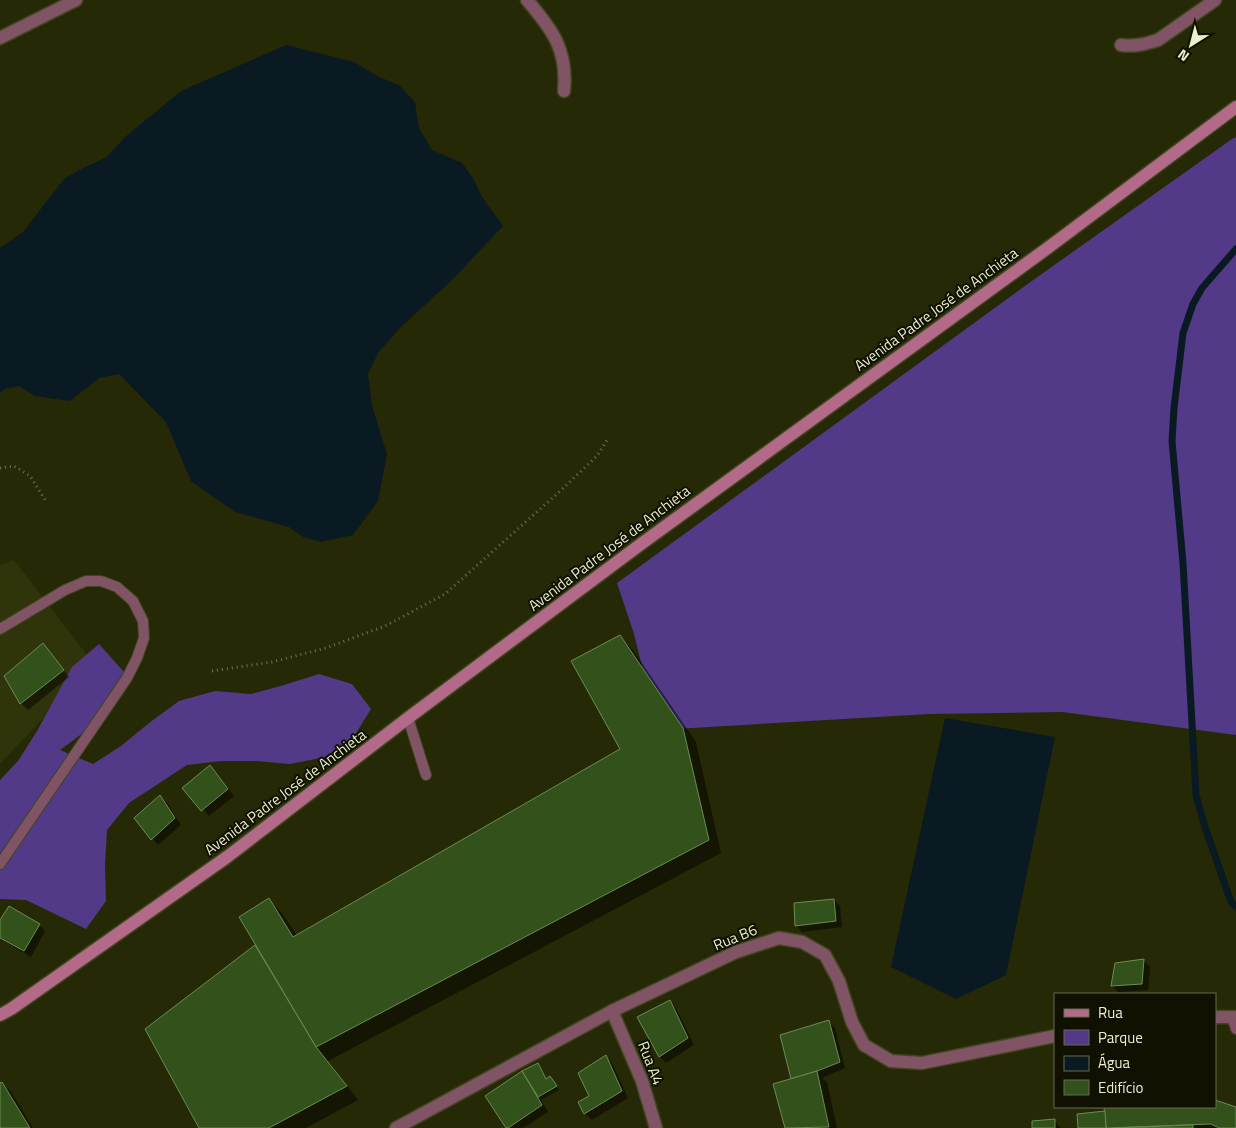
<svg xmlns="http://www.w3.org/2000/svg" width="1236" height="1128" viewBox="0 0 1236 1128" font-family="'Titillium Web',sans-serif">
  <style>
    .built { fill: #30340a }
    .green { fill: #523a88 }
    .water { fill: #091a23 }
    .shadow { fill: #0007 }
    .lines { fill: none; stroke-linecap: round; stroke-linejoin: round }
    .stream { stroke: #091a23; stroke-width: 7 }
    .building { fill: #33521b; stroke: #6b8d55 }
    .service-casing { stroke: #414521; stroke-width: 12 }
    .minor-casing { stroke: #414521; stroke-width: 15 }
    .secondary-casing { stroke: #414521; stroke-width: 15 }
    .path { stroke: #707350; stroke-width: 3; stroke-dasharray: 1 4; stroke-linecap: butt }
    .service { stroke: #805365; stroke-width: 10 }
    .minor { stroke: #805365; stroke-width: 12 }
    .secondary { stroke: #b26a88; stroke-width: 12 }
    .labels { text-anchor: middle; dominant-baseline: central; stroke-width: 4; stroke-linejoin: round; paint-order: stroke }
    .street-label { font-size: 15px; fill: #eaefcd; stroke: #101100 }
  </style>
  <rect width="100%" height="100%" fill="#262905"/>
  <path class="built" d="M 14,560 L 94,664 L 0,764 L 0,565 Z"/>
  <g class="green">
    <path d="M 1236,137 L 1236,735 L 1062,712 L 929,714 L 658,730 L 634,634 L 617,583 L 1029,283 L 1232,139 Z"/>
    <path d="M 99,644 L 124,672 L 110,704 L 87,730 L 60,750 L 93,764 L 121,746 L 149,723 L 179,701 L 215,691 L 251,694 L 284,685 L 319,674 L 352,684 L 371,709 L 353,738 L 325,757 L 290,764 L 256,761 L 221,761 L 187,765 L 129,803 L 107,830 L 105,865 L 106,901 L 86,929 L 26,900 L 0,899 L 0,780 L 18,761 L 37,731 L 72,667 Z"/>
  </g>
  <g class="water">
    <path d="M 286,45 L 354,62 L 379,77 L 399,85 L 415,102 L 419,128 L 432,150 L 462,163 L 473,178 L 482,197 L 503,226 L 454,278 L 401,327 L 378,353 L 368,374 L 372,406 L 387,454 L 378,501 L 353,535 L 321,542 L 303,537 L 289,527 L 235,512 L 191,481 L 166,422 L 119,374 L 99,378 L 70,401 L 35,396 L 19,386 L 5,389 L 0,393 L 0,248 L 23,232 L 64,179 L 77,171 L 107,157 L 125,137 L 181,91 Z"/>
    <path d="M 945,718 L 1055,737 L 1006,975 L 956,999 L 891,967 Z"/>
  </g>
  <g class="shadow">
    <path d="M 620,637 L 633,650 L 696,742 L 721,853 L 328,1061 L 358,1100 L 306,1128 L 200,1128 L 147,1030 L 257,945 L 269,900 L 282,913 L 297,936 L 621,749 Z"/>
    <path d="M 49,651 L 69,677 L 28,710 L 21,703 L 5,676 Z"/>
    <path d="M 210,767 L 216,773 L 234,796 L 209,816 L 184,788 Z"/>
    <path d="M 160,796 L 167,803 L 181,825 L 158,845 L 136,818 Z"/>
    <path d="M 834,900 L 840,906 L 842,927 L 802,932 L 796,925 Z"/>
    <path d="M 0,923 L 39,925 L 45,931 L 31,957 L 0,939 Z"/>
    <path d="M 1143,960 L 1150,967 L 1148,990 L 1118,992 L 1112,986 L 1116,964 Z"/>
    <path d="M 670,1002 L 676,1008 L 694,1045 L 666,1063 L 660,1057 L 638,1017 Z"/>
    <path d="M 828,1021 L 835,1028 L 845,1068 L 822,1078 L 827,1082 L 837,1128 L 786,1128 L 774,1085 L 793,1080 Z"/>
    <path d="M 606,1057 L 612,1063 L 628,1098 L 592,1120 L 585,1113 L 580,1103 L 591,1096 Z"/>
    <path d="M 537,1064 L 540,1067 L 547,1080 L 550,1077 L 559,1090 L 541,1100 L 548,1112 L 523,1128 L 508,1128 L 487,1096 L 523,1072 Z"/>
    <path d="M 2,1083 L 12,1093 L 33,1128 L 0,1128 L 0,1084 Z"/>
    <path d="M 1215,1101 L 1236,1108 L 1236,1128 L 1080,1128 L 1106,1113 L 1105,1107 L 1215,1107 Z"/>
    <path d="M 1054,1120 L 1061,1128 L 1034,1128 Z"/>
  </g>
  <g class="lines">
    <path class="stream" d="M 1236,249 L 1202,288 L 1193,304 L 1183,333 L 1174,408 L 1172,441 L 1183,563 L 1196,795 L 1205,827 L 1231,902 L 1236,907"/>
  </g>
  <g class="building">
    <path d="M 620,635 L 683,728 L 709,840 L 316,1047 L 239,917 L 269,898 L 293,937 L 620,749 L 571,661 Z"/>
    <path d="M 43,643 L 64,670 L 20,704 L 4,676 Z"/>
    <path d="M 210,765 L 228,789 L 201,811 L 182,788 Z"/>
    <path d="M 160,795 L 175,818 L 151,840 L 134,818 Z"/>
    <path d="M 834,899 L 836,921 L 795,926 L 794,903 Z"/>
    <path d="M 9,906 L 40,924 L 24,951 L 0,938 L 0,920 Z"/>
    <path d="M 255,945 L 316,1047 L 347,1086 L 269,1128 L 199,1128 L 145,1029 Z"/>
    <path d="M 1144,959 L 1142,984 L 1111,986 L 1115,963 Z"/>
    <path d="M 670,1000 L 688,1038 L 659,1057 L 637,1017 Z"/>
    <path d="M 829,1020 L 840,1062 L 817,1071 L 791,1079 L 780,1035 Z"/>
    <path d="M 606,1055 L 622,1091 L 584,1114 L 578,1102 L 589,1096 L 578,1073 Z"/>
    <path d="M 538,1063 L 546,1079 L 550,1076 L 557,1086 L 538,1097 L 522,1071 Z"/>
    <path d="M 522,1071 L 542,1105 L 508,1128 L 506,1128 L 485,1096 Z"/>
    <path d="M 817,1071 L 829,1127 L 785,1128 L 773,1084 Z"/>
    <path d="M 2,1082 L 30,1128 L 0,1128 L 0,1083 Z"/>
    <path d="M 1215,1100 L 1236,1107 L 1236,1128 L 1219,1128 L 1211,1124 L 1106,1128 L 1104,1107 L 1215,1107 Z"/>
    <path d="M 1105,1111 L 1106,1128 L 1078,1128 L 1077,1114 Z"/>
    <path d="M 1055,1119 L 1055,1128 L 1032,1128 L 1032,1121 Z"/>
    <path d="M 1193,1125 L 1193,1128 L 1113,1128 Z"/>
  </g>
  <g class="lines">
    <defs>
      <g id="service">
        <path d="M 0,629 L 65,590 L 86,581 L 101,581 L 117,587 L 133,601 L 143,621 L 144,638 L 137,658 L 127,678 L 0,864"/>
        <path d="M 408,718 L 426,775"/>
        <path d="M 1232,1017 L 1236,1029"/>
      </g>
      <g id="minor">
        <path d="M 527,0 C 552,29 568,50 564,91"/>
        <path d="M 0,38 L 76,0"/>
        <path d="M 1121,45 C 1134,47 1145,44 1158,40 L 1215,0"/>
        <path d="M 612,1011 L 642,1081 L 656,1128"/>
        <path d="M 1215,1017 L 1236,1017"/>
        <path d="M 396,1128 L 612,1011 L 736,952 L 779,938 L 802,942 L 825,955 L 839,981 L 852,1022 L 864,1045 L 891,1061 L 922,1063 L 1055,1036"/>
      </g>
      <path id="secondary" d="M 0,1015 L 11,1009 L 227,857 L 408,718 L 641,544 L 1049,247 L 1236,107"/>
    </defs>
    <use href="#service" class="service-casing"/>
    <use href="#minor" class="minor-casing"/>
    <use href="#secondary" class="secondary-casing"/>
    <g class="path">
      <path d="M 0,468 L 14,466 L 30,476 L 46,501"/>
      <path d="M 212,671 L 272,662 L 326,648 L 385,626 L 445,594 L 558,493 L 597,456 L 607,440"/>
    </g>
    <use href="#service" class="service"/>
    <use href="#minor" class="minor"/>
    <use href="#secondary" class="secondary"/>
  </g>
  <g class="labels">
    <g class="street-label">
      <text transform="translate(936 309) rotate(-36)">Avenida Padre José de Anchieta</text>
      <text transform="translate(609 548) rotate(-37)">Avenida Padre José de Anchieta</text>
      <text transform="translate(285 792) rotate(-37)">Avenida Padre José de Anchieta</text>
      <text transform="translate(735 937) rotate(-22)">Rua B6</text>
      <text transform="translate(651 1063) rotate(69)">Rua A4</text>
    </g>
  </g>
  <rect x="1054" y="993" width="162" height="115" fill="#101100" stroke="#676a52"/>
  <rect x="1064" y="1009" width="25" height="8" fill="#b26a88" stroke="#676a52"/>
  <text x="1098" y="1018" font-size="15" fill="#eaefcd">Rua</text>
  <rect x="1064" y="1030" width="25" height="15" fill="#523a88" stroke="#676a52"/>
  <text x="1098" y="1043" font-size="15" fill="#eaefcd">Parque</text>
  <rect x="1064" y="1056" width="25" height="15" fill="#091a23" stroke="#676a52"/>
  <text x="1098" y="1068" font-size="15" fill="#eaefcd">Água</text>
  <rect x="1064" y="1080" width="25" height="15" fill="#33521b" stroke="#676a52"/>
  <text x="1098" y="1093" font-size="15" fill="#eaefcd">Edifício</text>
  <g transform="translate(1191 45) rotate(216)" stroke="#101100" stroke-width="4" paint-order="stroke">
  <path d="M0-4L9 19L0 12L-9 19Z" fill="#eaefcd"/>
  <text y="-8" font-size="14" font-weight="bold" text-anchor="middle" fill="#eaefcd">N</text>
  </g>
</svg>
